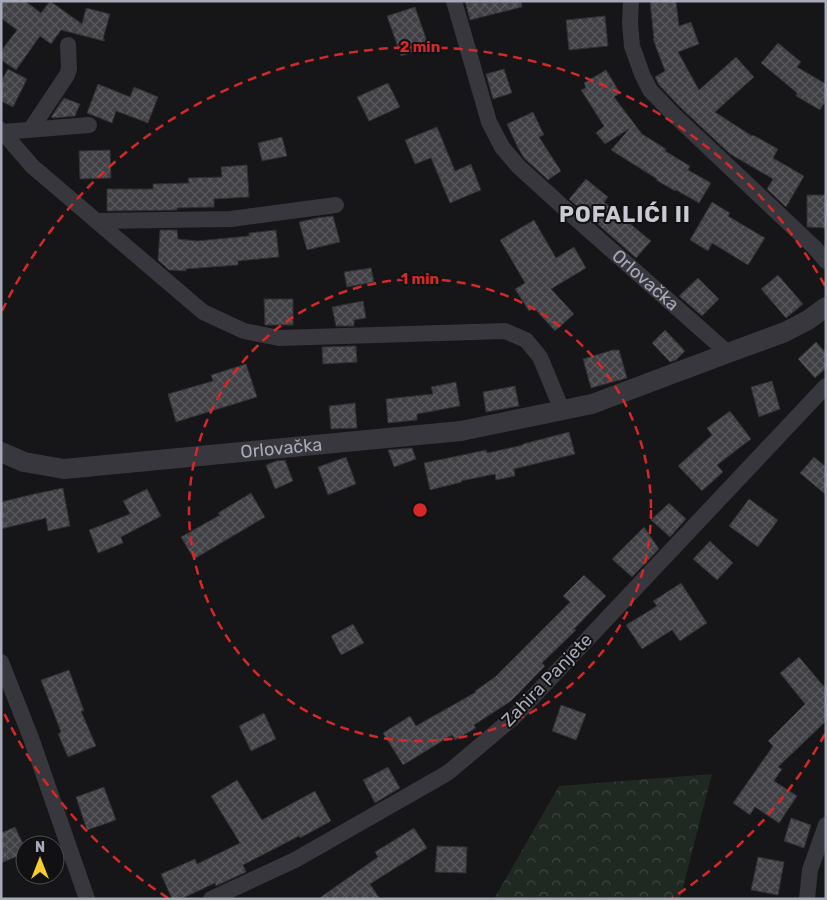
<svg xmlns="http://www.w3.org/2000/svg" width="827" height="900" viewBox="0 0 827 900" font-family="Rubik,sans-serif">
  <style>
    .forest { fill: url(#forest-crowns) }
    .building { fill: url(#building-cross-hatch); stroke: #303034 }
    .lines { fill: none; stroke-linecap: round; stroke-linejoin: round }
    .minor { stroke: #37373d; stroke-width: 16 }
    .tertiary { stroke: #37373d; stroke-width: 20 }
    .ring { fill: none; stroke: #d62828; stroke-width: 2.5; stroke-dasharray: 9 6 }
    .labels { text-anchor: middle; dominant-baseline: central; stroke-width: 4; stroke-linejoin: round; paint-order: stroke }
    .street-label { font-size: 18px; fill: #a7aab8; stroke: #111113 }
    .district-label { font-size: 22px; font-weight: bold; letter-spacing: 1px; fill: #c9cad4; stroke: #111113 }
    .centre { fill: #d62828; stroke: #111113; stroke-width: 2.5 }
    .ring-label { font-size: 15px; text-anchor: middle; font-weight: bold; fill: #d62828; stroke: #111113; stroke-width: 4; stroke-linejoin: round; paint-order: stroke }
  </style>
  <defs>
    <pattern id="forest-crowns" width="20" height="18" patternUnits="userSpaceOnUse" patternTransform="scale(1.25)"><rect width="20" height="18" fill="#202822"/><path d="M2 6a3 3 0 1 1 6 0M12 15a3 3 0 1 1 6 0" fill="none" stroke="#3e4440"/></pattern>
    <pattern id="building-cross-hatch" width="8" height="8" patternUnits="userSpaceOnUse" patternTransform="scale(1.25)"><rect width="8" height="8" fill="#404045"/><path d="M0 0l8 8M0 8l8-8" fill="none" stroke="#59595e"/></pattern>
  </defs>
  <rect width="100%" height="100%" fill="#161618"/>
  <path class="forest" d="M 712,774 L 680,899 L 494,899 L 559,786 Z"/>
  <g class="building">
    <path d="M 1,1 L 25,1 L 41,13 L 50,1 L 82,24 L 86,8 L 110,14 L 103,39 L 105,40 L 104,41 L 61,30 L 51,44 L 40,36 L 16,70 L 1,60 L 1,51 L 17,30 L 1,18 Z"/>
    <path d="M 465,1 L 521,1 L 522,7 L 470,20 Z"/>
    <path d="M 650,1 L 676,1 L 679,26 L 691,22 L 699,44 L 678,52 L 699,90 L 736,57 L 754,77 L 715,112 L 752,136 L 753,135 L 778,149 L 773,158 L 804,176 L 786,207 L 767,189 L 773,179 L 730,154 L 680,107 L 659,85 L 655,77 L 665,71 L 653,39 L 654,39 Z"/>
    <path d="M 415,7 L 429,47 L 401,56 L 387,16 Z"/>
    <path d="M 605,16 L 608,46 L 569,50 L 566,20 Z"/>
    <path d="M 778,43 L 801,62 L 797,67 L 826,84 L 826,100 L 820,110 L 796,96 L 797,93 L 761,63 Z"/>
    <path d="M 8,69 L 27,79 L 13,107 L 1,101 L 1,81 Z"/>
    <path d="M 504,69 L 512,93 L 493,99 L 486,74 Z"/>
    <path d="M 606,70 L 620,93 L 614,97 L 642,134 L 666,149 L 665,151 L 690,166 L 688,170 L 711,183 L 699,203 L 676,190 L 675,191 L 656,180 L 657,179 L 611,150 L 629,129 L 605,144 L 596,133 L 604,126 L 581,90 L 586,88 L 584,83 Z"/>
    <path d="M 388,83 L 400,107 L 369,121 L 357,97 Z"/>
    <path d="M 98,84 L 130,97 L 134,87 L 158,97 L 148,123 L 116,111 L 112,123 L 87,113 Z"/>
    <path d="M 64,98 L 80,104 L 75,116 L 54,118 L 51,117 Z"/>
    <path d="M 533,112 L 544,135 L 539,137 L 561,171 L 548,180 L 524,158 L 517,146 L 507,124 Z"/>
    <path d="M 437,127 L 455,171 L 471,164 L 481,190 L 450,203 L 431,158 L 415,164 L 405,140 Z"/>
    <path d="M 282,137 L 287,156 L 262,161 L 258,143 Z"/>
    <path d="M 110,150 L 111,178 L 80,179 L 79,151 Z"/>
    <path d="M 247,165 L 249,197 L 214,199 L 214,207 L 177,208 L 177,210 L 107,211 L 107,189 L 153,189 L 153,184 L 189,183 L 188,178 L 222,177 L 221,167 Z"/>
    <path d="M 586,179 L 608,197 L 604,202 L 651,241 L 636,258 L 569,199 Z"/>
    <path d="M 807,195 L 826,195 L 826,228 L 807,227 Z"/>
    <path d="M 712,202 L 730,213 L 728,216 L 765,238 L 748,265 L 712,243 L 708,251 L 690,240 Z"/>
    <path d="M 333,216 L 340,242 L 307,250 L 299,222 L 317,218 Z"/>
    <path d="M 534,220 L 556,258 L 574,247 L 586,268 L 551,289 L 574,314 L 555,331 L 534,308 L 529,311 L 515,289 L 525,283 L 500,240 Z"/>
    <path d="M 160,230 L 177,230 L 178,239 L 197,241 L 249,236 L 249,233 L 276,230 L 279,257 L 238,261 L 238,265 L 186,269 L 186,271 L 169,270 L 158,260 Z"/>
    <path d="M 371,268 L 374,282 L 347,287 L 344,272 Z"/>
    <path d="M 778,275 L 803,304 L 786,318 L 761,289 Z"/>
    <path d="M 698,278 L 719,299 L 702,316 L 679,296 Z"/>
    <path d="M 264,299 L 293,299 L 293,325 L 265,325 Z"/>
    <path d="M 363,301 L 366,318 L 354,320 L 354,326 L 336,326 L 332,307 Z"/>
    <path d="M 665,330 L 685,351 L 676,360 L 670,362 L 652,343 Z"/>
    <path d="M 816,342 L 826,353 L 826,368 L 815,378 L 798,359 Z"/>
    <path d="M 356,346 L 357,362 L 323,364 L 322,347 Z"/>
    <path d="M 613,350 L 619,350 L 627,378 L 591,388 L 583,359 Z"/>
    <path d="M 246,364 L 257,397 L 176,422 L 168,394 L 213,381 L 211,375 Z"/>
    <path d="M 772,381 L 780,409 L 759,417 L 751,387 Z"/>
    <path d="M 456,382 L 460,406 L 417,414 L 417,420 L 388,423 L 386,399 L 433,394 L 431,387 Z"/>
    <path d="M 515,386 L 519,406 L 486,412 L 483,392 Z"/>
    <path d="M 355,403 L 357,428 L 331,429 L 329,406 Z"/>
    <path d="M 730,411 L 751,439 L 717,465 L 723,472 L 702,491 L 678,466 L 712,435 L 707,428 Z"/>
    <path d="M 569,432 L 575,454 L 514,469 L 515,476 L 496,480 L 495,474 L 461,481 L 462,482 L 430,490 L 424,463 L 486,450 L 487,453 L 523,445 L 523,444 Z"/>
    <path d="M 412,448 L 416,459 L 394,467 L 388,450 Z"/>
    <path d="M 346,457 L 356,484 L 328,495 L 318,467 Z"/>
    <path d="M 814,457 L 826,467 L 826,495 L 800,473 Z"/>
    <path d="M 285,460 L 293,481 L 275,489 L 266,465 L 276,461 Z"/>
    <path d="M 63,488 L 70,526 L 48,531 L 46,518 L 1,529 L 1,502 L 34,494 Z"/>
    <path d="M 147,489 L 161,516 L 121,537 L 123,543 L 98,553 L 89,530 L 130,514 L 123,501 Z"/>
    <path d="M 251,493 L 265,517 L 194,559 L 181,537 L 220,515 L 218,513 Z"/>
    <path d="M 749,499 L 778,520 L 758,547 L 729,526 Z"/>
    <path d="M 669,503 L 686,519 L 670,537 L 651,520 Z"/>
    <path d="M 644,527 L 659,549 L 632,577 L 612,559 Z"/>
    <path d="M 710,541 L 733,563 L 717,580 L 693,559 Z"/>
    <path d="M 584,575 L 606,596 L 574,629 L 576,630 L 542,663 L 545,666 L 511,701 L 474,725 L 476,728 L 455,740 L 452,735 L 403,765 L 383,733 L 410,716 L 416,726 L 476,692 L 475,691 L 495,677 L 570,602 L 563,596 Z"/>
    <path d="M 681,583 L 707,623 L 680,641 L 672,630 L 642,649 L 626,625 L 657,606 L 653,601 Z"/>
    <path d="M 353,624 L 364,643 L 341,655 L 331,636 Z"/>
    <path d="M 799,657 L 826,689 L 826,721 L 778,767 L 782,769 L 774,781 L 797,796 L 779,823 L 755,807 L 750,815 L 733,803 L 773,746 L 768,741 L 805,704 L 780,673 Z"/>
    <path d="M 69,670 L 84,711 L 81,711 L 96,746 L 68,757 L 58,734 L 61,732 L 41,680 Z"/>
    <path d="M 561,705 L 586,714 L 576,740 L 552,731 Z"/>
    <path d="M 264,713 L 276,739 L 251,751 L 239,726 Z"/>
    <path d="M 388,767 L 400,788 L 375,803 L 363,780 Z"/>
    <path d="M 237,780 L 262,820 L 315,791 L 331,821 L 300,838 L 299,836 L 243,865 L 246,872 L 216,886 L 215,883 L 181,899 L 172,899 L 161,874 L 195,859 L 197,864 L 240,843 L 211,796 Z"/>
    <path d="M 104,787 L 116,820 L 87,830 L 76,797 Z"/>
    <path d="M 791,818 L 811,825 L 804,848 L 784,841 Z"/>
    <path d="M 15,827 L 25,848 L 25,853 L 1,863 L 1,833 Z"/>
    <path d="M 414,828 L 427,848 L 370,884 L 380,899 L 318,899 L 378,857 L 375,852 Z"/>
    <path d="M 437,846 L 467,847 L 466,873 L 435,872 Z"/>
    <path d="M 758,857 L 784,862 L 778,895 L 751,890 Z"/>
  </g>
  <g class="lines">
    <g class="minor">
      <path id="s1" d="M 454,1 L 489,122 L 502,147 L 518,166 L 574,217 L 728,353"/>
      <path d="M 631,1 L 630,23 L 632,46 L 642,74 L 650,90 L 673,114 L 814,247 L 826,261"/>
      <path d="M 31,129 L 67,75 L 69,69 L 68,45"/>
      <path d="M 1,130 L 32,166 L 203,312 L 244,331 L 279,338 L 505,331 L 526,340 L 540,357 L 562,410"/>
      <path d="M 3,132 L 89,125"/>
      <path d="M 97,221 L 231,219 L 336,205"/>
      <path d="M 1,662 L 31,738 L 87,899"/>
      <path d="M 211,899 L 295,860 L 444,775 L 450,771 L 515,716 L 826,386"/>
      <path d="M 807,899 L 810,870 L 826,825"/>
    </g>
    <path class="tertiary" id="s2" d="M 1,452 L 24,462 L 64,469 L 461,431 L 592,404 L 728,353 L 785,332 L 808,320 L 826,307"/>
  </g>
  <g class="ring">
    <circle cx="420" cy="510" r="231"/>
    <path d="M825 734A463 463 0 0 1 672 898M168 898A463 463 0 0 1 2 709M2 311A463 463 0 0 1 825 286"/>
  </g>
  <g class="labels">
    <g class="street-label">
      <text stroke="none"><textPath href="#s1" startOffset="350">Orlovačka</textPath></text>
      <text stroke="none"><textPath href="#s2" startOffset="284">Orlovačka</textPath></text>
      <text transform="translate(547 680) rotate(-46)">Zahira Panjete</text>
    </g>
    <g class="district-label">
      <text x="625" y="214">POFALIĆI II</text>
    </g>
  </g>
  <circle cx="420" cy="510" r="8" class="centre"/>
  <g class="ring-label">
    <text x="420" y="52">2 min</text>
    <text x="420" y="284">1 min</text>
  </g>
  <rect width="827" height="900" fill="none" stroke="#a7aab8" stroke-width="5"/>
  <g transform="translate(40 860)"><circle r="24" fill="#111113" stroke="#4d4e55"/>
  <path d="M0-4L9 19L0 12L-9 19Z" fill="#f8ce2e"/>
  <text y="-8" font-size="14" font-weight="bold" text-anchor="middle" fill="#a7aab8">N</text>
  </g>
</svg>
